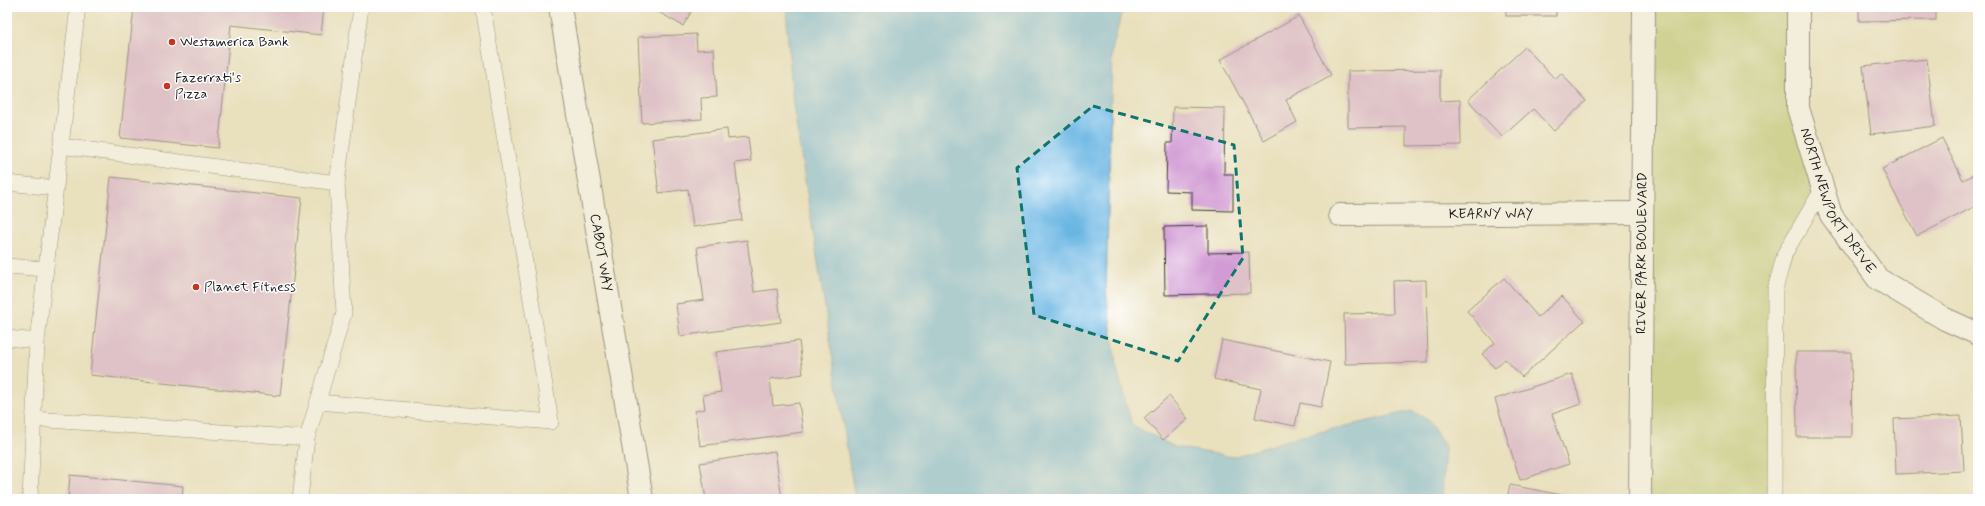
<svg xmlns="http://www.w3.org/2000/svg" width="1985" height="506" viewBox="0 0 1985 506" font-family="Mynerve,sans-serif">
  <style>
    .green { fill: #b1c164; stroke: #666e40 }
    .water { fill: #6ab6e3; stroke: #436980 }
    .building { fill: #d29bd4 }
    .lines { fill: none; stroke-linecap: round; stroke-linejoin: round }
    .service-casing { stroke: #3b3934; stroke-width: 16 }
    .minor-casing { stroke: #3b3934; stroke-width: 24 }
    .service { stroke: #fff; stroke-width: 15 }
    .minor { stroke: #fff; stroke-width: 22 }
    .marked { fill: none; stroke: #0f766e; stroke-width: 3; stroke-dasharray: 8 5; stroke-linejoin: round }
    .poi-dot { fill: #c8321e; stroke: #fff; stroke-width: 1.5 }
    .labels { text-anchor: middle; dominant-baseline: central; stroke-width: 3; stroke-linejoin: round; paint-order: stroke }
    .poi-label { font-size: 14px; fill: #1c1c1c; stroke: #fff; text-anchor: start }
    .street-label { font-size: 14px; fill: #1c1c1c; stroke: #fff }
  </style>
  <rect width="100%" height="100%" fill="#fff"/>
  <filter id="ink" filterUnits="userSpaceOnUse"><feTurbulence type="fractalNoise" baseFrequency=".025" numOctaves="2"/><feDisplacementMap in="SourceGraphic" scale="8" xChannelSelector="R" yChannelSelector="G"/><feConvolveMatrix kernelMatrix="1 2 1 2 8 2 1 2 1" color-interpolation-filters="sRGB"/></filter>
  <filter id="wash" filterUnits="userSpaceOnUse"><feTurbulence type="fractalNoise" baseFrequency=".012" numOctaves="4" result="noise"/><feDisplacementMap in="SourceGraphic" scale="16" xChannelSelector="R" yChannelSelector="G"/><feGaussianBlur stdDeviation="0.9" result="paint"/><feColorMatrix in="noise" values="0 0 0 0 0 0 0 0 0 0 0 0 0 0 0 0 0 1.4 0 .05"/><feComposite in="paint" operator="in"/></filter>
  <g filter="url(#wash)">
    <rect width="100%" height="100%" fill="#e9e0bd"/>
    <path class="green" d="M 1644,7 L 1798,7 L 1798,108 L 1823,188 L 1775,290 L 1774,499 L 1640,499 Z"/>
    <path class="water" d="M 787,7 L 1131,7 L 1121,15 L 1112,51 L 1106,291 L 1116,366 L 1132,425 L 1175,447 L 1233,457 L 1298,437 L 1412,411 L 1428,420 L 1445,447 L 1442,499 L 855,499 L 793,104 L 787,29 Z"/>
    <g id="blocks">
      <g class="building">
        <path d="M 134,7 L 324,7 L 321,35 L 231,25 L 218,148 L 120,138 Z"/>
        <path d="M 650,7 L 694,7 L 683,26 Z"/>
        <rect x="1506" y="7" width="50" height="9"/>
        <path d="M 1859,7 L 1936,7 L 1936,20 L 1859,21 Z"/>
        <path d="M 1299,16 L 1331,75 L 1286,100 L 1297,122 L 1264,141 L 1220,60 Z"/>
        <path d="M 696,34 L 697,50 L 714,49 L 717,97 L 701,98 L 702,119 L 642,123 L 638,37 Z"/>
        <path d="M 1525,47 L 1555,79 L 1561,73 L 1586,101 L 1554,131 L 1533,109 L 1502,137 L 1468,100 Z"/>
        <path d="M 1927,59 L 1935,126 L 1871,134 L 1863,66 Z"/>
        <path d="M 1440,70 L 1440,101 L 1460,100 L 1461,145 L 1406,146 L 1406,127 L 1348,128 L 1348,71 Z"/>
        <path d="M 1173,107 L 1225,108 L 1224,174 L 1233,174 L 1233,211 L 1192,210 L 1192,192 L 1166,191 L 1167,143 L 1172,143 Z"/>
        <path d="M 727,129 L 728,139 L 748,137 L 751,161 L 735,163 L 742,220 L 693,227 L 688,189 L 659,193 L 652,139 Z"/>
        <path d="M 1942,138 L 1963,180 L 1973,175 L 1978,184 L 1978,205 L 1917,236 L 1882,169 Z"/>
        <path d="M 111,177 L 302,198 L 280,396 L 90,375 Z"/>
        <path d="M 1208,226 L 1208,253 L 1249,252 L 1250,293 L 1165,295 L 1164,227 Z"/>
        <path d="M 747,240 L 754,292 L 777,289 L 781,322 L 680,336 L 676,304 L 704,300 L 697,247 Z"/>
        <path d="M 1504,278 L 1538,317 L 1562,296 L 1584,321 L 1522,377 L 1505,359 L 1495,368 L 1482,354 L 1495,343 L 1467,311 Z"/>
        <path d="M 1426,280 L 1428,362 L 1345,364 L 1344,314 L 1395,313 L 1394,281 Z"/>
        <path d="M 1222,340 L 1330,362 L 1321,407 L 1300,403 L 1295,426 L 1255,418 L 1261,389 L 1214,379 Z"/>
        <path d="M 799,341 L 803,374 L 770,379 L 773,406 L 799,403 L 803,432 L 700,446 L 695,411 L 705,409 L 703,395 L 721,392 L 716,352 Z"/>
        <path d="M 1796,352 L 1851,352 L 1852,437 L 1797,437 Z"/>
        <path d="M 1572,374 L 1581,404 L 1552,414 L 1569,464 L 1520,480 L 1495,399 Z"/>
        <path d="M 1169,396 L 1188,419 L 1163,440 L 1144,418 Z"/>
        <path d="M 1961,416 L 1964,471 L 1896,474 L 1894,419 Z"/>
        <path d="M 775,451 L 782,499 L 706,499 L 700,463 Z"/>
        <path d="M 70,475 L 183,486 L 182,499 L 68,499 Z"/>
        <path d="M 1510,485 L 1562,495 L 1561,499 L 1507,499 Z"/>
      </g>
    </g>
  </g>
  <g filter="url(#ink)">
    <use href="#blocks" fill-opacity="0" stroke="#3b3934" stroke-width="1"/>
    <g class="lines">
      <defs>
        <g id="service">
          <path d="M 61,146 L 337,183"/>
          <path d="M 7,183 L 55,188"/>
          <path d="M 7,266 L 45,269"/>
          <path d="M 7,338 L 37,341"/>
          <path d="M 318,402 L 551,422 L 483,7"/>
          <path d="M 34,419 L 307,438"/>
          <path d="M 30,499 L 37,341 L 78,7"/>
          <path d="M 300,499 L 307,438 L 344,313 L 337,183 L 361,7"/>
          <path d="M 1774,499 L 1775,290 L 1785,253 L 1823,188"/>
        </g>
        <g id="minor">
          <path id="s1" d="M 560,7 L 642,499"/>
          <path id="s2" d="M 1798,7 L 1798,108 L 1831,215 L 1878,279 L 1945,319 L 1978,334"/>
          <path id="s3" d="M 1340,215 L 1642,213"/>
          <path id="s4" d="M 1640,499 L 1644,7"/>
        </g>
      </defs>
      <use href="#service" class="service-casing"/>
      <use href="#minor" class="minor-casing"/>
      <use href="#service" class="service"/>
      <use href="#minor" class="minor"/>
    </g>
  </g>
  <path d="M0 0H1985V506H0ZM 1093,106 L 1234,145 L 1243,258 L 1178,361 L 1034,315 L 1017,168 Z" fill="#e9e0bd" fill-opacity=".55" fill-rule="evenodd"/>
  <path class="marked" d="M 1093,106 L 1234,145 L 1243,258 L 1178,361 L 1034,315 L 1017,168 Z"/>
  <g class="poi-dot">
    <circle cx="172" cy="42" r="4"/>
    <circle cx="167" cy="86" r="4"/>
    <circle cx="196" cy="287" r="4"/>
  </g>
  <g class="labels">
    <g class="poi-label">
      <text x="180" y="42">Westamerica Bank</text>
      <text x="175" y="78">Fazerrati's<tspan x="175" dy="16">Pizza</tspan></text>
      <text x="204" y="287">Planet Fitness</text>
    </g>
    <g class="street-label">
      <text stroke="none"><textPath href="#s2" startOffset="203">NORTH NEWPORT DRIVE</textPath></text>
      <text stroke="none"><textPath href="#s3" startOffset="151">KEARNY WAY</textPath></text>
      <text stroke="none"><textPath href="#s1" startOffset="249">CABOT WAY</textPath></text>
      <text stroke="none"><textPath href="#s4" startOffset="246">RIVER PARK BOULEVARD</textPath></text>
    </g>
  </g>
  <rect width="1985" height="506" fill="none" stroke="#fff" stroke-width="24"/>
</svg>
